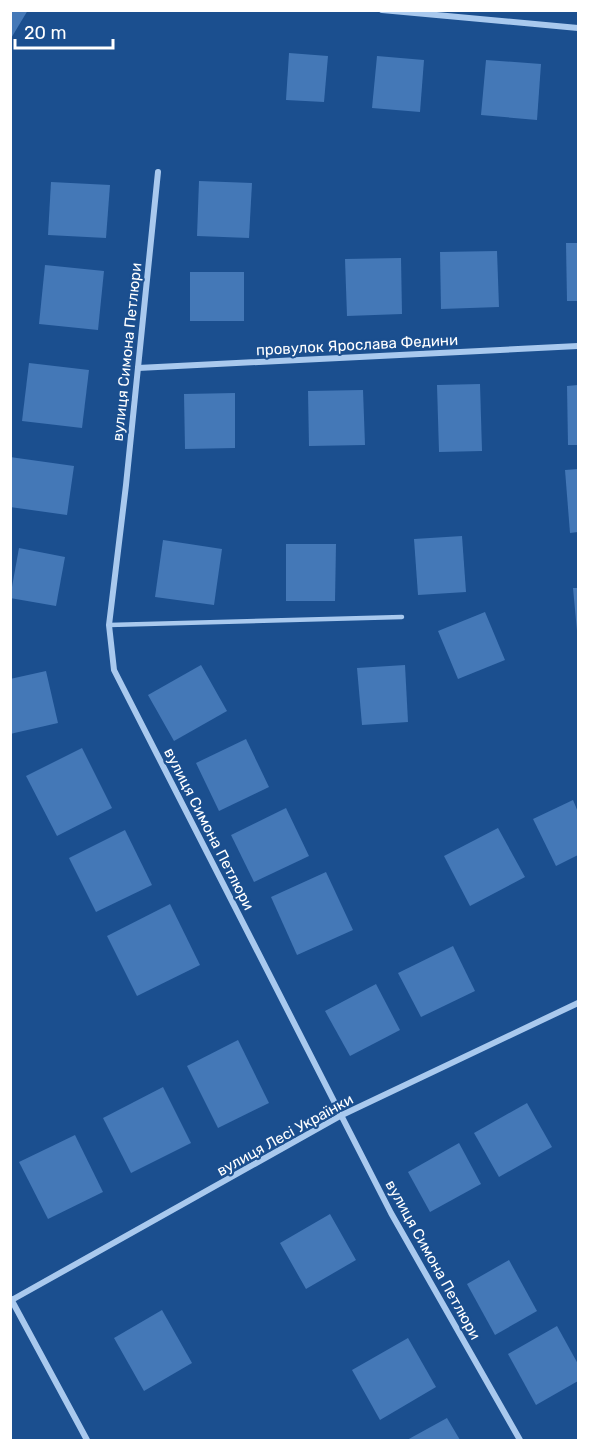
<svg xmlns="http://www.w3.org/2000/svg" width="589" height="1451" viewBox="0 0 589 1451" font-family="Rubik,sans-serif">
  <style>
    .building { fill: #4478b7 }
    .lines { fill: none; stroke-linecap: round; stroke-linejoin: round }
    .service { stroke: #a9c9ee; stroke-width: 4.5 }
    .minor { stroke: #a9c9ee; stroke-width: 6 }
    .labels { text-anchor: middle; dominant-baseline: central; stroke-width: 4.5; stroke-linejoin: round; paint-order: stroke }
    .street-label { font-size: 15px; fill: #fff; stroke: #1b4f8f }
  </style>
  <rect width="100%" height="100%" fill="#1b4f8f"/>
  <g class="building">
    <path d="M 10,10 L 28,10 L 10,40 Z"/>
    <path d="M 289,53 L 328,56 L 324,102 L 286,100 Z"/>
    <path d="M 377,56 L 424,60 L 420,112 L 372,108 Z"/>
    <path d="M 486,60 L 541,64 L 537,120 L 481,115 Z"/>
    <path d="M 199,181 L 252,183 L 249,238 L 197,236 Z"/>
    <path d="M 51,182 L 110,185 L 106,238 L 48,235 Z"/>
    <path d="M 566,243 L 578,243 L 578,301 L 567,301 Z"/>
    <path d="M 497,251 L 499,307 L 441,309 L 440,252 Z"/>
    <path d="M 401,258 L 402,314 L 347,316 L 345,259 Z"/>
    <path d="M 45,265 L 104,271 L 98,330 L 39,324 Z"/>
    <rect x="190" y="272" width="54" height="49"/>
    <path d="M 29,363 L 89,370 L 82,428 L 22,421 Z"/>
    <path d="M 480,384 L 482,451 L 439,452 L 437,385 Z"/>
    <path d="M 578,385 L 578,445 L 568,445 L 567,386 Z"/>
    <path d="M 363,390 L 365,445 L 309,446 L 308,391 Z"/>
    <path d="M 235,393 L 235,448 L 185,449 L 184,394 Z"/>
    <path d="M 10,457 L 74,466 L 67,515 L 10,507 Z"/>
    <path d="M 578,469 L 578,532 L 570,533 L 565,470 Z"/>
    <path d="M 462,536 L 466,592 L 418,595 L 414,539 Z"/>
    <path d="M 163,540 L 222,549 L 214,605 L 155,597 Z"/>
    <path d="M 286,544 L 336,544 L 335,601 L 286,601 Z"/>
    <path d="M 19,548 L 65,557 L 56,606 L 10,598 Z"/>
    <path d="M 573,588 L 578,588 L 578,631 L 577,631 Z"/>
    <path d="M 485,612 L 505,660 L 458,679 L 438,631 Z"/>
    <path d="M 201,665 L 227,711 L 174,741 L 148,695 Z"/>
    <path d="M 405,665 L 408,722 L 362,725 L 357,668 Z"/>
    <path d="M 46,671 L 58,723 L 10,734 L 10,679 Z"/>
    <path d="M 246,739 L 269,787 L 219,811 L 196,763 Z"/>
    <path d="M 82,748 L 112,808 L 57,836 L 26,776 Z"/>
    <path d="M 573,800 L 578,812 L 578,855 L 556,866 L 533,819 Z"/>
    <path d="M 286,808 L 309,856 L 254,882 L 231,835 Z"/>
    <path d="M 498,828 L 525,877 L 470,906 L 444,856 Z"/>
    <path d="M 125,830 L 152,885 L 96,912 L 69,858 Z"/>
    <path d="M 326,872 L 353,930 L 297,955 L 271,897 Z"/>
    <path d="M 170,904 L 200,965 L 137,996 L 107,936 Z"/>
    <path d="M 453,946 L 475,991 L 421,1017 L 398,973 Z"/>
    <path d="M 376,984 L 400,1030 L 350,1056 L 325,1011 Z"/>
    <path d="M 238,1040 L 269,1103 L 218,1128 L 187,1066 Z"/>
    <path d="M 163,1087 L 191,1143 L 131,1173 L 103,1118 Z"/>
    <path d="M 527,1103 L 552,1147 L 499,1177 L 474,1133 Z"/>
    <path d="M 75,1135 L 103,1192 L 48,1219 L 19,1162 Z"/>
    <path d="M 459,1143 L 481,1184 L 430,1212 L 408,1172 Z"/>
    <path d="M 330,1214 L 356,1260 L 306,1289 L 280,1243 Z"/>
    <path d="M 509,1260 L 537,1311 L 495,1335 L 467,1284 Z"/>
    <path d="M 162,1310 L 192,1363 L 144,1391 L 114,1338 Z"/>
    <path d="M 557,1326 L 578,1364 L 578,1381 L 536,1405 L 508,1354 Z"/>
    <path d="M 408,1338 L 436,1387 L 380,1420 L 352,1370 Z"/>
    <path d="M 447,1418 L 460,1440 L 407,1440 Z"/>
  </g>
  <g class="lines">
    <path class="service" d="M 109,625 L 402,617"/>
    <g class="minor">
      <path d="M 382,10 L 578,28"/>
      <path d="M 158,172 L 126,485 L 109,625 L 114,670 L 391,1213 L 520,1440"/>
      <path d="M 138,368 L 578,346"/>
      <path d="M 11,1299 L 87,1440"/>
      <path d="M 10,1301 L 342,1115 L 578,1003"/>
    </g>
  </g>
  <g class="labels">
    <g class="street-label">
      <text transform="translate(357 345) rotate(-3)">провулок Ярослава Федини</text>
      <text transform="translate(127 352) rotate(-84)">вулиця Симона Петлюри</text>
      <text transform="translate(209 829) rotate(63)">вулиця Симона Петлюри</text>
      <text transform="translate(285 1135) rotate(-29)">вулиця Лесі Українки</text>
      <text transform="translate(433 1260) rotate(61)">вулиця Симона Петлюри</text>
    </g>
  </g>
  <rect width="589" height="1451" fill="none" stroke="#ffffff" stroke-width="24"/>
  <path d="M15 39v9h98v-9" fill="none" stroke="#ffffff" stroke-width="3"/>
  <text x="24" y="39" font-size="18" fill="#ffffff" stroke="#1b4f8f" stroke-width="4.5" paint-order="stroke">20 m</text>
</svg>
